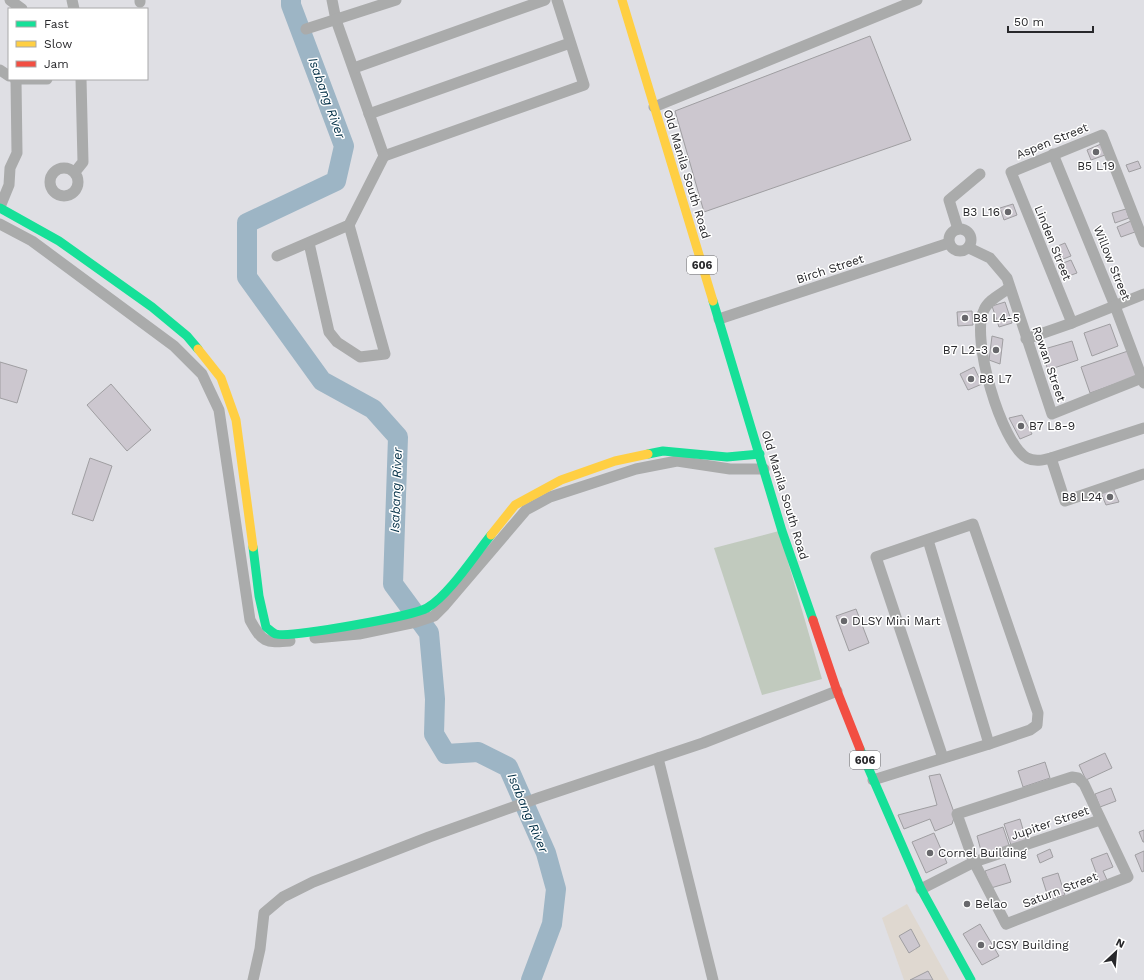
<svg xmlns="http://www.w3.org/2000/svg" width="1144" height="980" viewBox="0 0 1144 980" font-family="'Work Sans',sans-serif">
  <style>
    .commercial { fill: #dfd8d0 }
    .green { fill: #c1cabe }
    .lines { fill: none; stroke-linecap: round; stroke-linejoin: round }
    .river { stroke: #9db5c5; stroke-width: 20 }
    .building { fill: #ccc7cf; stroke: #9f9ea1 }
    .street { stroke: #aaabab; stroke-width: 11 }
    .fast { stroke: #16e098; stroke-width: 9 }
    .slow { stroke: #ffcf43; stroke-width: 9 }
    .jam { stroke: #f24e42; stroke-width: 9 }
    .poi-dot { fill: #68686c; stroke: #fff; stroke-width: 1.5 }
    .labels { text-anchor: middle; dominant-baseline: central; stroke-width: 3; stroke-linejoin: round; paint-order: stroke }
    .shield { fill: #fff; stroke: #68686b; stroke-width: 1 }
    .shield-label { font-size: 11px; font-weight: bold; fill: #28282b }
    .street-label { font-size: 12px; fill: #28282b; stroke: #fff }
    .poi-label { font-size: 12px; fill: #28282b; stroke: #fff; text-anchor: start }
    .water-label { font-size: 13px; font-style: italic; fill: #002e45; stroke: #fff }
  </style>
  <rect width="100%" height="100%" fill="#dfdfe4"/>
  <path class="commercial" d="M 907,904 L 949,980 L 904,980 L 882,918 Z"/>
  <path class="green" d="M 779,531 L 822,679 L 762,695 L 714,548 Z"/>
  <g class="lines">
    <path class="river" d="M 291,0 L 291,5 L 344,146 L 336,181 L 247,223 L 247,277 L 322,381 L 373,409 L 398,437 L 393,584 L 429,633 L 435,699 L 434,734 L 446,754 L 478,752 L 508,767 L 546,853 L 556,889 L 552,924 L 531,980"/>
  </g>
  <g class="building">
    <path d="M 870,36 L 911,140 L 704,212 L 675,111 Z"/>
    <path d="M 1101,144 L 1105,155 L 1091,160 L 1087,150 Z"/>
    <path d="M 1138,161 L 1141,168 L 1129,172 L 1126,165 Z"/>
    <path d="M 1013,204 L 1017,215 L 1004,220 L 1000,208 Z"/>
    <path d="M 1126,209 L 1129,218 L 1115,223 L 1112,213 Z"/>
    <path d="M 1131,221 L 1135,232 L 1121,237 L 1117,227 Z"/>
    <path d="M 1065,243 L 1071,256 L 1058,261 L 1053,248 Z"/>
    <path d="M 1071,260 L 1077,273 L 1063,278 L 1058,265 Z"/>
    <path d="M 1005,302 L 1012,323 L 999,327 L 992,306 Z"/>
    <path d="M 972,311 L 973,325 L 958,326 L 957,312 Z"/>
    <path d="M 1110,324 L 1118,346 L 1092,356 L 1084,333 Z"/>
    <path d="M 992,336 L 1003,339 L 1000,364 L 989,360 Z"/>
    <path d="M 1072,341 L 1078,360 L 1048,370 L 1041,350 Z"/>
    <path d="M 1128,351 L 1137,376 L 1090,393 L 1081,367 Z"/>
    <path d="M 0,362 L 27,370 L 17,403 L 0,398 Z"/>
    <path d="M 974,367 L 982,384 L 968,390 L 960,374 Z"/>
    <path d="M 111,384 L 151,430 L 127,451 L 87,405 Z"/>
    <path d="M 1022,415 L 1032,434 L 1020,439 L 1009,418 Z"/>
    <path d="M 90,458 L 112,466 L 93,521 L 72,514 Z"/>
    <path d="M 1113,488 L 1119,502 L 1106,505 L 1101,493 Z"/>
    <path d="M 856,609 L 869,643 L 849,651 L 836,616 Z"/>
    <path d="M 1105,753 L 1112,768 L 1086,780 L 1079,765 Z"/>
    <path d="M 1045,762 L 1050,778 L 1023,787 L 1018,771 Z"/>
    <path d="M 940,774 L 955,815 L 952,824 L 935,831 L 930,819 L 904,829 L 898,815 L 937,805 L 929,776 Z"/>
    <path d="M 1111,788 L 1116,801 L 1100,807 L 1095,794 Z"/>
    <path d="M 1020,819 L 1027,843 L 1012,848 L 1004,824 Z"/>
    <path d="M 1003,827 L 1010,848 L 983,858 L 977,836 Z"/>
    <path d="M 1144,830 L 1144,842 L 1143,842 L 1139,832 Z"/>
    <path d="M 934,833 L 947,863 L 926,873 L 912,842 Z"/>
    <path d="M 1050,849 L 1053,857 L 1040,863 L 1037,855 Z"/>
    <path d="M 1144,851 L 1144,871 L 1142,872 L 1135,855 Z"/>
    <path d="M 1107,853 L 1113,867 L 1103,871 L 1107,880 L 1100,883 L 1091,859 Z"/>
    <path d="M 1005,864 L 1011,882 L 991,888 L 985,871 Z"/>
    <path d="M 1058,873 L 1065,895 L 1049,900 L 1042,878 Z"/>
    <path d="M 980,924 L 999,956 L 982,965 L 963,934 Z"/>
    <path d="M 911,929 L 920,946 L 909,953 L 899,936 Z"/>
    <path d="M 928,971 L 933,980 L 910,980 Z"/>
  </g>
  <g class="lines">
    <g class="street">
      <path d="M 10,0 L 22,9"/>
      <path d="M 72,0 L 74,9"/>
      <path d="M 140,0 L 140,2"/>
      <path d="M 332,0 L 336,20 L 384,156 L 584,85 L 557,0"/>
      <path d="M 306,29 L 396,0"/>
      <path d="M 354,68 L 545,0"/>
      <path d="M 0,70 L 9,76"/>
      <path d="M 15,79 L 47,79"/>
      <path d="M 654,107 L 917,0"/>
      <path d="M 369,114 L 570,43"/>
      <path d="M 1053,154 L 1115,306 L 1144,383"/>
      <circle cx="64" cy="182" r="14"/>
      <path d="M 75,172 L 83,162 L 81,79"/>
      <path d="M 0,207 L 9,185 L 10,168 L 17,153 L 16,80"/>
      <path d="M 0,224 L 32,241 L 174,346 L 202,374 L 219,410 L 250,620 C 262,642 265,643 290,641"/>
      <circle cx="960" cy="240" r="11"/>
      <path d="M 958,229 L 949,200 L 980,174"/>
      <path d="M 309,243 L 329,332 L 337,342 L 360,357 L 385,354 L 349,225"/>
      <path d="M 969,248 L 990,258 L 1007,278 L 1052,414 L 1142,378"/>
      <path d="M 277,256 L 349,225 L 384,156"/>
      <path d="M 1009,288 C 1001,294 988,300 984,310 C 970,336 1001,444 1027,458 C 1035,462 1043,460 1051,458 L 1144,428"/>
      <path d="M 719,319 L 949,243"/>
      <path d="M 1072,323 L 1011,172 L 1102,135 L 1144,242"/>
      <path d="M 1026,339 L 1072,323 L 1144,294"/>
      <path d="M 1051,458 L 1065,501 L 1144,474"/>
      <path d="M 928,540 L 989,744"/>
      <path d="M 315,638 L 359,634 L 416,622 L 434,616 L 445,605 L 526,510 L 550,497 L 636,469 L 677,461 L 730,469 L 764,469"/>
      <path d="M 658,758 L 713,980"/>
      <path d="M 1072,777 L 1078,778 L 1084,784 L 1128,877 L 1006,924 L 974,862 L 957,814 Z"/>
      <path d="M 873,780 L 989,744 L 1030,730 L 1037,725 L 1038,713 L 973,524 L 876,557 L 943,758"/>
      <path d="M 921,889 L 974,862 L 1100,820"/>
      <path d="M 253,980 L 260,949 L 264,913 L 283,897 L 313,882 L 429,837 L 538,798 L 703,743 L 837,691"/>
    </g>
    <g class="fast">
      <path d="M 0,208 L 59,241 L 152,307 L 187,336 L 198,349"/>
      <path d="M 713,301 L 782,531 L 813,620"/>
      <path d="M 648,454 L 663,451 L 727,457 L 760,454"/>
      <path d="M 253,547 L 259,596 L 266,627 C 269,629 273,633 276,634 C 291,638 413,616 427,608 C 449,595 474,556 491,535"/>
      <path d="M 860,749 L 921,889 L 971,980"/>
    </g>
    <g class="slow">
      <path d="M 622,0 L 713,301"/>
      <path d="M 198,349 L 221,378 L 236,420 L 253,547"/>
      <path d="M 491,535 L 515,505 L 561,480 L 615,461 L 648,454"/>
    </g>
    <path class="jam" d="M 813,620 L 837,691 L 860,749"/>
  </g>
  <g class="poi-dot">
    <circle cx="1096" cy="152" r="4"/>
    <circle cx="1008" cy="212" r="4"/>
    <circle cx="965" cy="318" r="4"/>
    <circle cx="996" cy="350" r="4"/>
    <circle cx="971" cy="379" r="4"/>
    <circle cx="1021" cy="426" r="4"/>
    <circle cx="1110" cy="497" r="4"/>
    <circle cx="844" cy="621" r="4"/>
    <circle cx="930" cy="853" r="4"/>
    <circle cx="967" cy="904" r="4"/>
    <circle cx="981" cy="945" r="4"/>
  </g>
  <g class="labels">
    <g class="shield">
      <rect x="687" y="256" width="30" height="18" rx="3"/>
      <rect x="850" y="751" width="30" height="18" rx="3"/>
    </g>
    <g class="shield-label">
      <text x="702" y="265">606</text>
      <text x="865" y="760">606</text>
    </g>
    <g class="street-label">
      <text transform="translate(1052 141) rotate(-22)">Aspen Street</text>
      <text transform="translate(687 174) rotate(73)">Old Manila South Road</text>
      <text transform="translate(1053 243) rotate(68)">Linden Street</text>
      <text transform="translate(1112 263) rotate(68)">Willow Street</text>
      <text transform="translate(830 269) rotate(-18)">Birch Street</text>
      <text transform="translate(1049 364) rotate(71)">Rowan Street</text>
      <text transform="translate(785 495) rotate(73)">Old Manila South Road</text>
      <text transform="translate(1050 823) rotate(-19)">Jupiter Street</text>
      <text transform="translate(1060 890) rotate(-21)">Saturn Street</text>
    </g>
    <g class="poi-label">
      <text x="1096" y="166" text-anchor="middle">B5 L19</text>
      <text x="1000" y="212" text-anchor="end">B3 L16</text>
      <text x="973" y="318">B8 L4-5</text>
      <text x="988" y="350" text-anchor="end">B7 L2-3</text>
      <text x="979" y="379">B8 L7</text>
      <text x="1029" y="426">B7 L8-9</text>
      <text x="1102" y="497" text-anchor="end">B8 L24</text>
      <text x="852" y="621">DLSY Mini Mart</text>
      <text x="938" y="853">Cornel Building</text>
      <text x="975" y="904">Belao</text>
      <text x="989" y="945">JCSY Building</text>
    </g>
    <g class="water-label">
      <text transform="translate(327 98) rotate(70)">Isabang River</text>
      <text transform="translate(396 490) rotate(-88)">Isabang River</text>
      <text transform="translate(528 813) rotate(67)">Isabang River</text>
    </g>
  </g>
  <rect x="8" y="8" width="140" height="72" fill="#ffffff" stroke="#a9a9aa"/>
  <rect x="16" y="21" width="20" height="6" fill="#16e098" stroke="#a9a9aa"/>
  <text x="44" y="28" font-size="12" fill="#28282b">Fast</text>
  <rect x="16" y="41" width="20" height="6" fill="#ffcf43" stroke="#a9a9aa"/>
  <text x="44" y="48" font-size="12" fill="#28282b">Slow</text>
  <rect x="16" y="61" width="20" height="6" fill="#f24e42" stroke="#a9a9aa"/>
  <text x="44" y="68" font-size="12" fill="#28282b">Jam</text>
  <g transform="translate(1116 952) rotate(26)" stroke="#ffffff" stroke-width="3" paint-order="stroke">
  <path d="M0-3L7 15L0 10L-7 15Z" fill="#28282b"/>
  <text y="-6" font-size="11" font-weight="bold" text-anchor="middle" fill="#28282b">N</text>
  </g>
  <path d="M1008 26v6h85v-6" fill="none" stroke="#28282b" stroke-width="2"/>
  <text x="1014" y="26" font-size="12" fill="#28282b" stroke="#ffffff" stroke-width="3" paint-order="stroke">50 m</text>
</svg>
